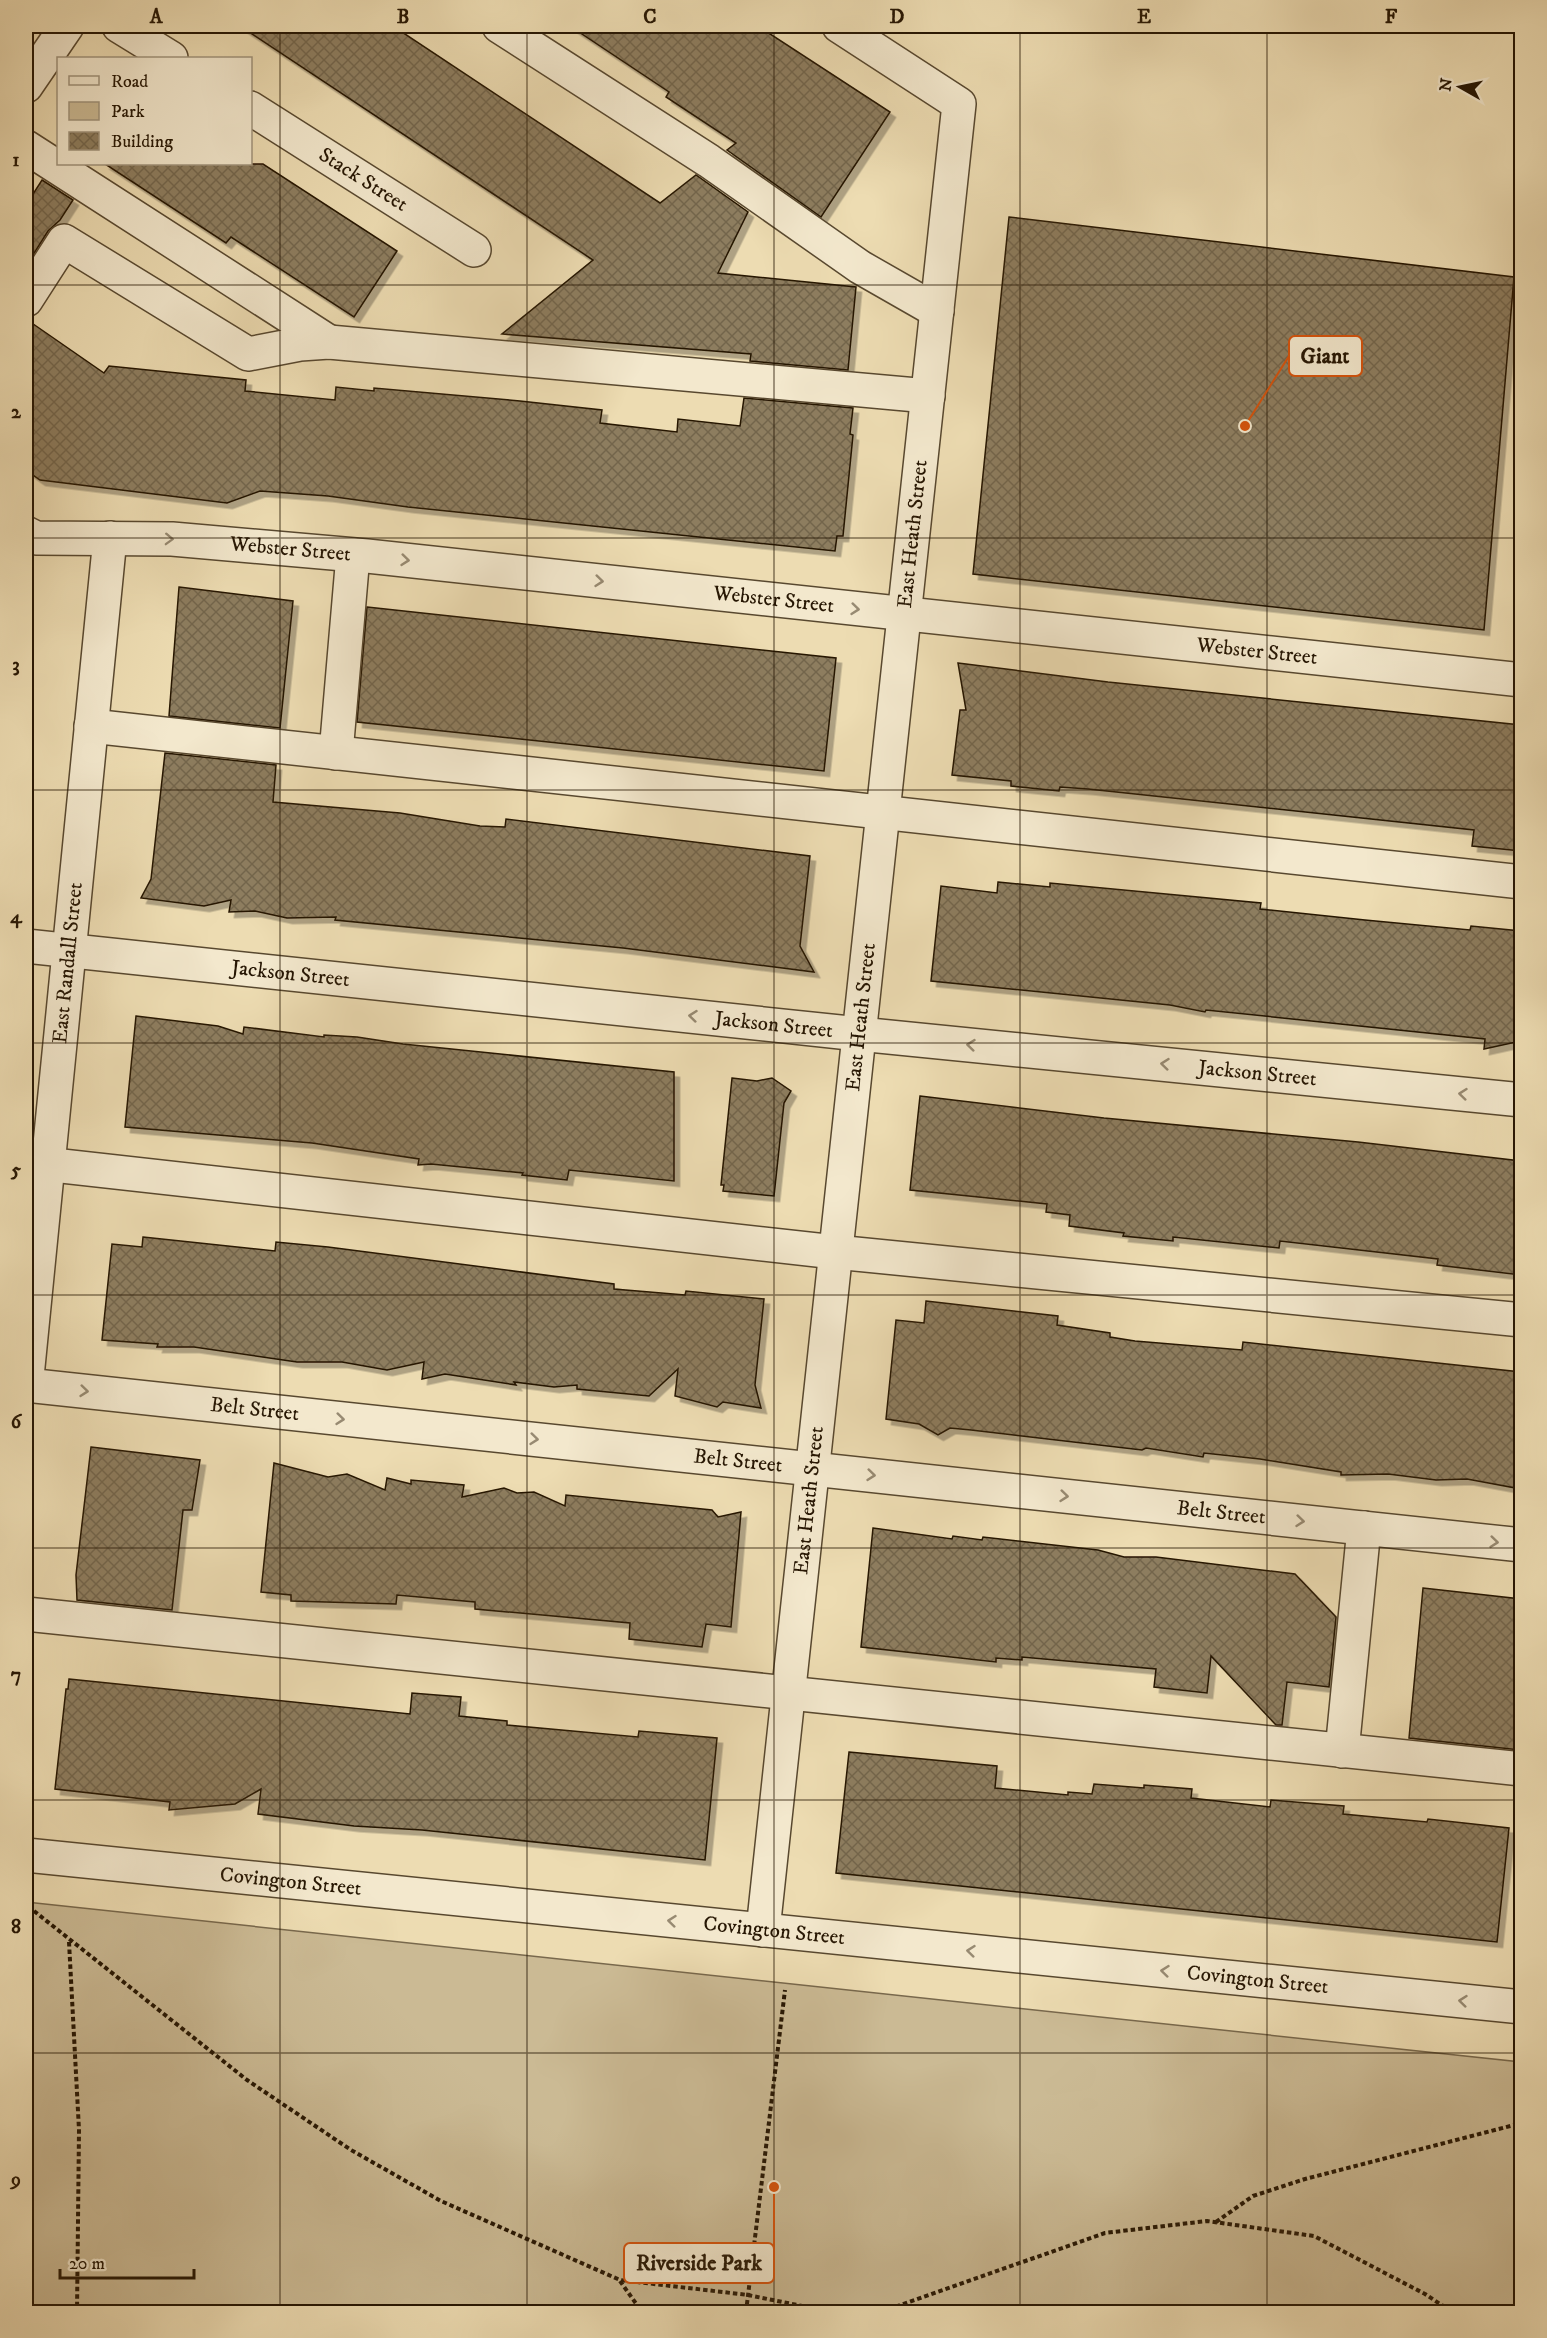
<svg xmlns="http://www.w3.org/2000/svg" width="1547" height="2338" viewBox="0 0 1547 2338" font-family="'IM FELL DW Pica',serif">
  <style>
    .park { fill: #cbba94; stroke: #78684c; stroke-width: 1.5 }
    .building { fill: url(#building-cross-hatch); stroke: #261603; stroke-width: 1.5; filter: url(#shadow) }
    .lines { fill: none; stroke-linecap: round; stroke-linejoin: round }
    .minor-casing { stroke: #58482f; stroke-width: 36 }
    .path { stroke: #261603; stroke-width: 4; stroke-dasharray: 4.5 3; stroke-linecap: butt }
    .minor { stroke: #f3e8cd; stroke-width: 33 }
    .oneway { stroke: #978a72 }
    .grid { fill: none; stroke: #261603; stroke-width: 1.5; stroke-opacity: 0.55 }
    .labels { text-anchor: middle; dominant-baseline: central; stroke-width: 4.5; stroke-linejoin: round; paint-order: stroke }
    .street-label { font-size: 21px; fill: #261603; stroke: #f3e8cd }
    .leader { fill: none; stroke: #d5520b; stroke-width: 2 }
    .callout-dot { fill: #d5520b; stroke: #f3e8cd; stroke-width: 2 }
    .callout { fill: #f3e8cd; stroke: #d5520b; stroke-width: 2 }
    .callout-label { font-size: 22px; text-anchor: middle; font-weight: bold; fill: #261603 }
    .neatline { fill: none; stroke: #261603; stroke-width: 2 }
    .grid-label { font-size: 20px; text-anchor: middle; font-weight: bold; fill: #261603 }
  </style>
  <defs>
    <pattern id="building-cross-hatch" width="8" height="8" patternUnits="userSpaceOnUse" patternTransform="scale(1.5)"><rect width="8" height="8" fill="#8d7d5e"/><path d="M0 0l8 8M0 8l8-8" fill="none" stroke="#73654b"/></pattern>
    <filter id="shadow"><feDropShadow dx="5.5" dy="5.5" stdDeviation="0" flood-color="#0004"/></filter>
  </defs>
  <rect width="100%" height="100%" fill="#eddcb2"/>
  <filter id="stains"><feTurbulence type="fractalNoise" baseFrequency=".00333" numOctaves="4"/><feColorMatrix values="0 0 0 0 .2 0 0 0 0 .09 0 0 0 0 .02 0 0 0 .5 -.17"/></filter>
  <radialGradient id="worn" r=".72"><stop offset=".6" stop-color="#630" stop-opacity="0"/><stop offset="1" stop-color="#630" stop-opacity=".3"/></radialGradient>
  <path class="park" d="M 26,1902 L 1521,2062 L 1521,2312 L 26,2312 Z"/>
  <g class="building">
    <path d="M 240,26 L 393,26 L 660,203 L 696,175 L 748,212 L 718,273 L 856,287 L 848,370 L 750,361 L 751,354 L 502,334 L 593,260 Z"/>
    <path d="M 570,26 L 758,26 L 890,112 L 821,217 L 727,150 L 736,143 L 666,97 L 669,92 Z"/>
    <path d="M 105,164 L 263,164 L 397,251 L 354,317 L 231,237 L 226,243 Z"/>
    <path d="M 42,180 L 73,200 L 60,220 L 48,231 L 26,266 L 26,205 Z"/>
    <path d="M 1009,217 L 1514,277 L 1484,630 L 973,574 Z"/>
    <path d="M 26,319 L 104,373 L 109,366 L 246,380 L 245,391 L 335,400 L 336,387 L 374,391 L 374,388 L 520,401 L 602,410 L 600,423 L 677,432 L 678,419 L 740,426 L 744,398 L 853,408 L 850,434 L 853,435 L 843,536 L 837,536 L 835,551 L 408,507 L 328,496 L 260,491 L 227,503 L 40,480 L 26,470 Z"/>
    <path d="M 179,587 L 293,601 L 280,728 L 169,716 Z"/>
    <path d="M 367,607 L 836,658 L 824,771 L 357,722 Z"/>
    <path d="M 958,663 L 1108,682 L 1521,725 L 1521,851 L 1472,846 L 1474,830 L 1088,789 L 1060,787 L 1059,791 L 1011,786 L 1011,781 L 952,775 L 960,710 L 966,710 Z"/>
    <path d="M 165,753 L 276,765 L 273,802 L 400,813 L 480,826 L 505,827 L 506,819 L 810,856 L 800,946 L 814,972 L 623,948 L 335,920 L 336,917 L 287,918 L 255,911 L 229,912 L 231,900 L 204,906 L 141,898 L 151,879 Z"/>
    <path d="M 998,882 L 1050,887 L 1050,883 L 1261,903 L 1260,909 L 1365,920 L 1470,930 L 1471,926 L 1521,931 L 1521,1041 L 1484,1049 L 1485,1039 L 1206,1010 L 1205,1012 L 1170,1005 L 931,981 L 941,886 L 997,893 Z"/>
    <path d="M 136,1016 L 218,1026 L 243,1034 L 244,1027 L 324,1037 L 324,1035 L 357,1037 L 403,1044 L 674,1072 L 674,1181 L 569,1170 L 567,1180 L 522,1175 L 523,1173 L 431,1164 L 418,1165 L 419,1159 L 312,1143 L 125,1127 Z"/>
    <path d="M 732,1078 L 757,1081 L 772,1078 L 791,1091 L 784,1103 L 774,1196 L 723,1191 L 724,1185 L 721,1185 Z"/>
    <path d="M 920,1096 L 1104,1118 L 1358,1142 L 1521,1161 L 1521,1275 L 1437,1265 L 1438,1259 L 1280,1241 L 1279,1248 L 1173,1237 L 1173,1241 L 1123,1236 L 1124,1233 L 1069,1226 L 1070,1215 L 1046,1212 L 1047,1204 L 910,1190 Z"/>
    <path d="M 143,1237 L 275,1251 L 276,1242 L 328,1247 L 614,1284 L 614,1289 L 685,1295 L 686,1291 L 764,1299 L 755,1385 L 761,1408 L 723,1402 L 717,1407 L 675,1396 L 678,1369 L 649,1396 L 577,1389 L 577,1385 L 554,1387 L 514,1382 L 516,1385 L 445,1374 L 422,1379 L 424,1362 L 387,1370 L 342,1362 L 297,1362 L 194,1347 L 157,1347 L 158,1344 L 102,1340 L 112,1244 L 142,1247 Z"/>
    <path d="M 926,1301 L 1058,1316 L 1057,1325 L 1110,1333 L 1110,1337 L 1135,1341 L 1242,1350 L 1243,1342 L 1521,1372 L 1521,1489 L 1467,1479 L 1436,1480 L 1388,1474 L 1341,1475 L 1341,1472 L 1260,1459 L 1204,1453 L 1203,1457 L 1146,1448 L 1142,1450 L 971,1430 L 950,1428 L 938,1435 L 919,1424 L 886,1419 L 896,1320 L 924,1323 Z"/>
    <path d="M 91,1447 L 200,1460 L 192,1510 L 183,1510 L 172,1610 L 77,1600 L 76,1575 Z"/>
    <path d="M 274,1463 L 328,1477 L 347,1474 L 385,1490 L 387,1478 L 411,1484 L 411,1480 L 464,1485 L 462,1497 L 504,1488 L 517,1493 L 534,1492 L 565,1506 L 566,1495 L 712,1510 L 718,1517 L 741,1512 L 731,1627 L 706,1624 L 702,1647 L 629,1639 L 630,1623 L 475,1609 L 475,1602 L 397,1595 L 396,1604 L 291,1601 L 291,1595 L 261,1592 Z"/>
    <path d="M 873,1528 L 952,1539 L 953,1536 L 982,1540 L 983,1537 L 1098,1550 L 1124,1557 L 1156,1557 L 1295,1574 L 1336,1617 L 1329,1687 L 1287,1682 L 1282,1725 L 1276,1725 L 1211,1656 L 1207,1693 L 1154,1687 L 1156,1669 L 1022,1657 L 1022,1660 L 996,1658 L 996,1662 L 861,1647 Z"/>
    <path d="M 1423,1588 L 1521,1599 L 1520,1750 L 1409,1738 Z"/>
    <path d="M 69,1679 L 410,1714 L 412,1693 L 461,1697 L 459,1716 L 507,1721 L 507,1725 L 638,1737 L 639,1731 L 717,1738 L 705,1860 L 422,1830 L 354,1826 L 258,1814 L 261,1789 L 235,1804 L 169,1810 L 170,1802 L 55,1789 L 66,1689 L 68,1689 Z"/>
    <path d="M 849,1752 L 997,1766 L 995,1788 L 1068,1795 L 1068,1792 L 1092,1794 L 1094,1784 L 1144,1788 L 1144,1785 L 1192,1789 L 1191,1798 L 1270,1807 L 1271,1800 L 1344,1806 L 1343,1814 L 1427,1822 L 1428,1819 L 1509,1828 L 1497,1942 L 836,1873 Z"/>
  </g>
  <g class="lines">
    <defs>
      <g id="minor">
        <path d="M 119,26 L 171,58"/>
        <path d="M 499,26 L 709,161 L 860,267 L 937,311"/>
        <path d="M 26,86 L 67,26"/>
        <path id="s1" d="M 250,108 L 474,250"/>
        <path d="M 26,147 L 329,342"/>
        <path d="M 26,300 L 64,241 L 248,354 L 300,344 L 329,342 L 928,396"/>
        <path id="s2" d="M 26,533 L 36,538 L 172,539 L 367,556 L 1522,680"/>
        <path d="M 91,726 L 1522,882"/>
        <path d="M 336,753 L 353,555"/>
        <path id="s3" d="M 26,946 L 859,1034 L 1522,1100"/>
        <path d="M 26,1162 L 835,1252 L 1522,1320"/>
        <path id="s4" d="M 26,1385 L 1522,1545"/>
        <path id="s5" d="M 26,1387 L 110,538"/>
        <path d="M 26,1614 L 1522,1769"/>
        <path d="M 1342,1751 L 1364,1528"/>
        <path id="s6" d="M 26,1855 L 1522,2007"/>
        <path id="s7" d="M 763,1930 L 959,104 L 839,26"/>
      </g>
    </defs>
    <use href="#minor" class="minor-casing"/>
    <g class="path">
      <path d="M 34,1911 L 247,2080 L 351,2150 L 441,2201 L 620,2280 L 748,2295 L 807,2307 L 886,2310 L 1105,2233 L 1207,2221 L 1314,2236 L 1425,2294 L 1452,2312"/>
      <path d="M 69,1942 L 79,2130 L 77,2312"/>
      <path d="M 1216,2222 L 1253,2196 L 1305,2179 L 1522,2123"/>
      <path d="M 620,2281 L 642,2312"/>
      <path d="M 746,2312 L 785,1990"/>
    </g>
    <use href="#minor" class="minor"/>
  </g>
  <defs><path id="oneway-chevron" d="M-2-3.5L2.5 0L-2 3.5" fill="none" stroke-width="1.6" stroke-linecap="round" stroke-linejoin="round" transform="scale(1.5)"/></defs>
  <g class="oneway">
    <use href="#oneway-chevron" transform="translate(169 539) rotate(2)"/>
    <use href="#oneway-chevron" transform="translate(405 560) rotate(6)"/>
    <use href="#oneway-chevron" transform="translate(599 581) rotate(6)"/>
    <use href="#oneway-chevron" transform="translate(855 609) rotate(6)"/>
    <use href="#oneway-chevron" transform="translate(693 1016) rotate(-174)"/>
    <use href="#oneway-chevron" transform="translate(971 1045) rotate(-174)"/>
    <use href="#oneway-chevron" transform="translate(1165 1064) rotate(-174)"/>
    <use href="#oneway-chevron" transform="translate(1463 1094) rotate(-174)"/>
    <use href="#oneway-chevron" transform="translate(84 1391) rotate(6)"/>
    <use href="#oneway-chevron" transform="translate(340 1419) rotate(6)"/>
    <use href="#oneway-chevron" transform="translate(534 1439) rotate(6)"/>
    <use href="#oneway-chevron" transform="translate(871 1475) rotate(6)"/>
    <use href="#oneway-chevron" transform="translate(1064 1496) rotate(6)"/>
    <use href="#oneway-chevron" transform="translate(1300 1521) rotate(6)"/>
    <use href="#oneway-chevron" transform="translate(1494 1542) rotate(6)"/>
    <use href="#oneway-chevron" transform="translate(672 1921) rotate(-174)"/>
    <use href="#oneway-chevron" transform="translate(971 1951) rotate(-174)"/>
    <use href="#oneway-chevron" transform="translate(1165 1971) rotate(-174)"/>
    <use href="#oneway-chevron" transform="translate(1463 2001) rotate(-174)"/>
  </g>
  <path class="grid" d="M 280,26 L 280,2312M 527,26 L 527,2312M 774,26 L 774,2312M 1020,26 L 1020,2312M 1267,26 L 1267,2312M 26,285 L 1522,285M 26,538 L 1522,538M 26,790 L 1522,790M 26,1043 L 1522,1043M 26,1295 L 1522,1295M 26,1548 L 1522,1548M 26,1800 L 1522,1800M 26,2053 L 1522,2053"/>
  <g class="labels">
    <g class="street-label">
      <text stroke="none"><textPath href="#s1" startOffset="134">Stack Street</textPath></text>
      <text stroke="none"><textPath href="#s7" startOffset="1404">East Heath Street</textPath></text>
      <text stroke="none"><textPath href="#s2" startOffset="266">Webster Street</textPath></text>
      <text stroke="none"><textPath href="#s2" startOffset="752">Webster Street</textPath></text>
      <text stroke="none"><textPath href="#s2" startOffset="1238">Webster Street</textPath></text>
      <text stroke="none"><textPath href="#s5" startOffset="426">East Randall Street</textPath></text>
      <text stroke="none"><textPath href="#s3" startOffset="266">Jackson Street</textPath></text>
      <text stroke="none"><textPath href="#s7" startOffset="918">East Heath Street</textPath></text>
      <text stroke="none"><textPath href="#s3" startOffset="752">Jackson Street</textPath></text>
      <text stroke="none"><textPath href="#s3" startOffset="1238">Jackson Street</textPath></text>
      <text stroke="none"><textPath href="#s4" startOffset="230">Belt Street</textPath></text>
      <text stroke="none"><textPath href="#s4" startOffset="716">Belt Street</textPath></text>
      <text stroke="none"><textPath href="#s7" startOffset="432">East Heath Street</textPath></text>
      <text stroke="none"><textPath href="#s4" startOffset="1202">Belt Street</textPath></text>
      <text stroke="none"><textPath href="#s6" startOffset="266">Covington Street</textPath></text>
      <text stroke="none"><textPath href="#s6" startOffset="752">Covington Street</textPath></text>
      <text stroke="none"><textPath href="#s6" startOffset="1238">Covington Street</textPath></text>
    </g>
  </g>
  <path class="leader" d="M1245 426L1289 356M774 2187L774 2263"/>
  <g class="callout-dot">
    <circle cx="1245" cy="426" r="6"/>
    <circle cx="774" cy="2187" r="6"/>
  </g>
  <g class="callout">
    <rect x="1289" y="336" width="73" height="40" rx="6"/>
    <rect x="624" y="2243" width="150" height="40" rx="6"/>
  </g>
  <g class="callout-label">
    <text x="1325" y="363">Giant</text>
    <text x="699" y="2270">Riverside Park</text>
  </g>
  <rect width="1547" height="2338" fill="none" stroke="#eddcb2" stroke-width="66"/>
  <rect x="57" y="57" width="195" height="108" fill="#f3e8cd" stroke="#a1947c" stroke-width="1.5"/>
  <rect x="69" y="76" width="30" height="9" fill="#f3e8cd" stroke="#a1947c" stroke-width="1.5"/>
  <text x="111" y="87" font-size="18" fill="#261603">Road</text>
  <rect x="69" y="102" width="30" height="18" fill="#cbba94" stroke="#a1947c" stroke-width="1.5"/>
  <text x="111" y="117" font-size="18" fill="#261603">Park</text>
  <rect x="69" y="132" width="30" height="18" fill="url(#building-cross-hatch)" stroke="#a1947c" stroke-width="1.5"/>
  <text x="111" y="147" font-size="18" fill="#261603">Building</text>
  <g transform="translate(1460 87) rotate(279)" stroke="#f3e8cd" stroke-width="4.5" paint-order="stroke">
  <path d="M0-4.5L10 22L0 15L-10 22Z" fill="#261603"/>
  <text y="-9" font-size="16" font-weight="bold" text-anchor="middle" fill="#261603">N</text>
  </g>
  <path d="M60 2269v9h134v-9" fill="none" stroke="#261603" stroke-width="3"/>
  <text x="69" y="2269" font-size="18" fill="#261603" stroke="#f3e8cd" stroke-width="4.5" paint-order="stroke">20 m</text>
  <rect x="33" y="33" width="1481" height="2272" class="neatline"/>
  <g class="grid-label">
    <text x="156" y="23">A</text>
    <text x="403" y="23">B</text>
    <text x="650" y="23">C</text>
    <text x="897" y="23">D</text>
    <text x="1144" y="23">E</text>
    <text x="1391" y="23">F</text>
    <text x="16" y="166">1</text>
    <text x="16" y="418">2</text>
    <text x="16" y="671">3</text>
    <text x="16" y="923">4</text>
    <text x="16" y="1176">5</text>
    <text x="16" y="1428">6</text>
    <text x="16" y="1681">7</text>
    <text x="16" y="1933">8</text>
    <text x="16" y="2186">9</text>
  </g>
  <rect width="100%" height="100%" filter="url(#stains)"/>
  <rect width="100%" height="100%" fill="url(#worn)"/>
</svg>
